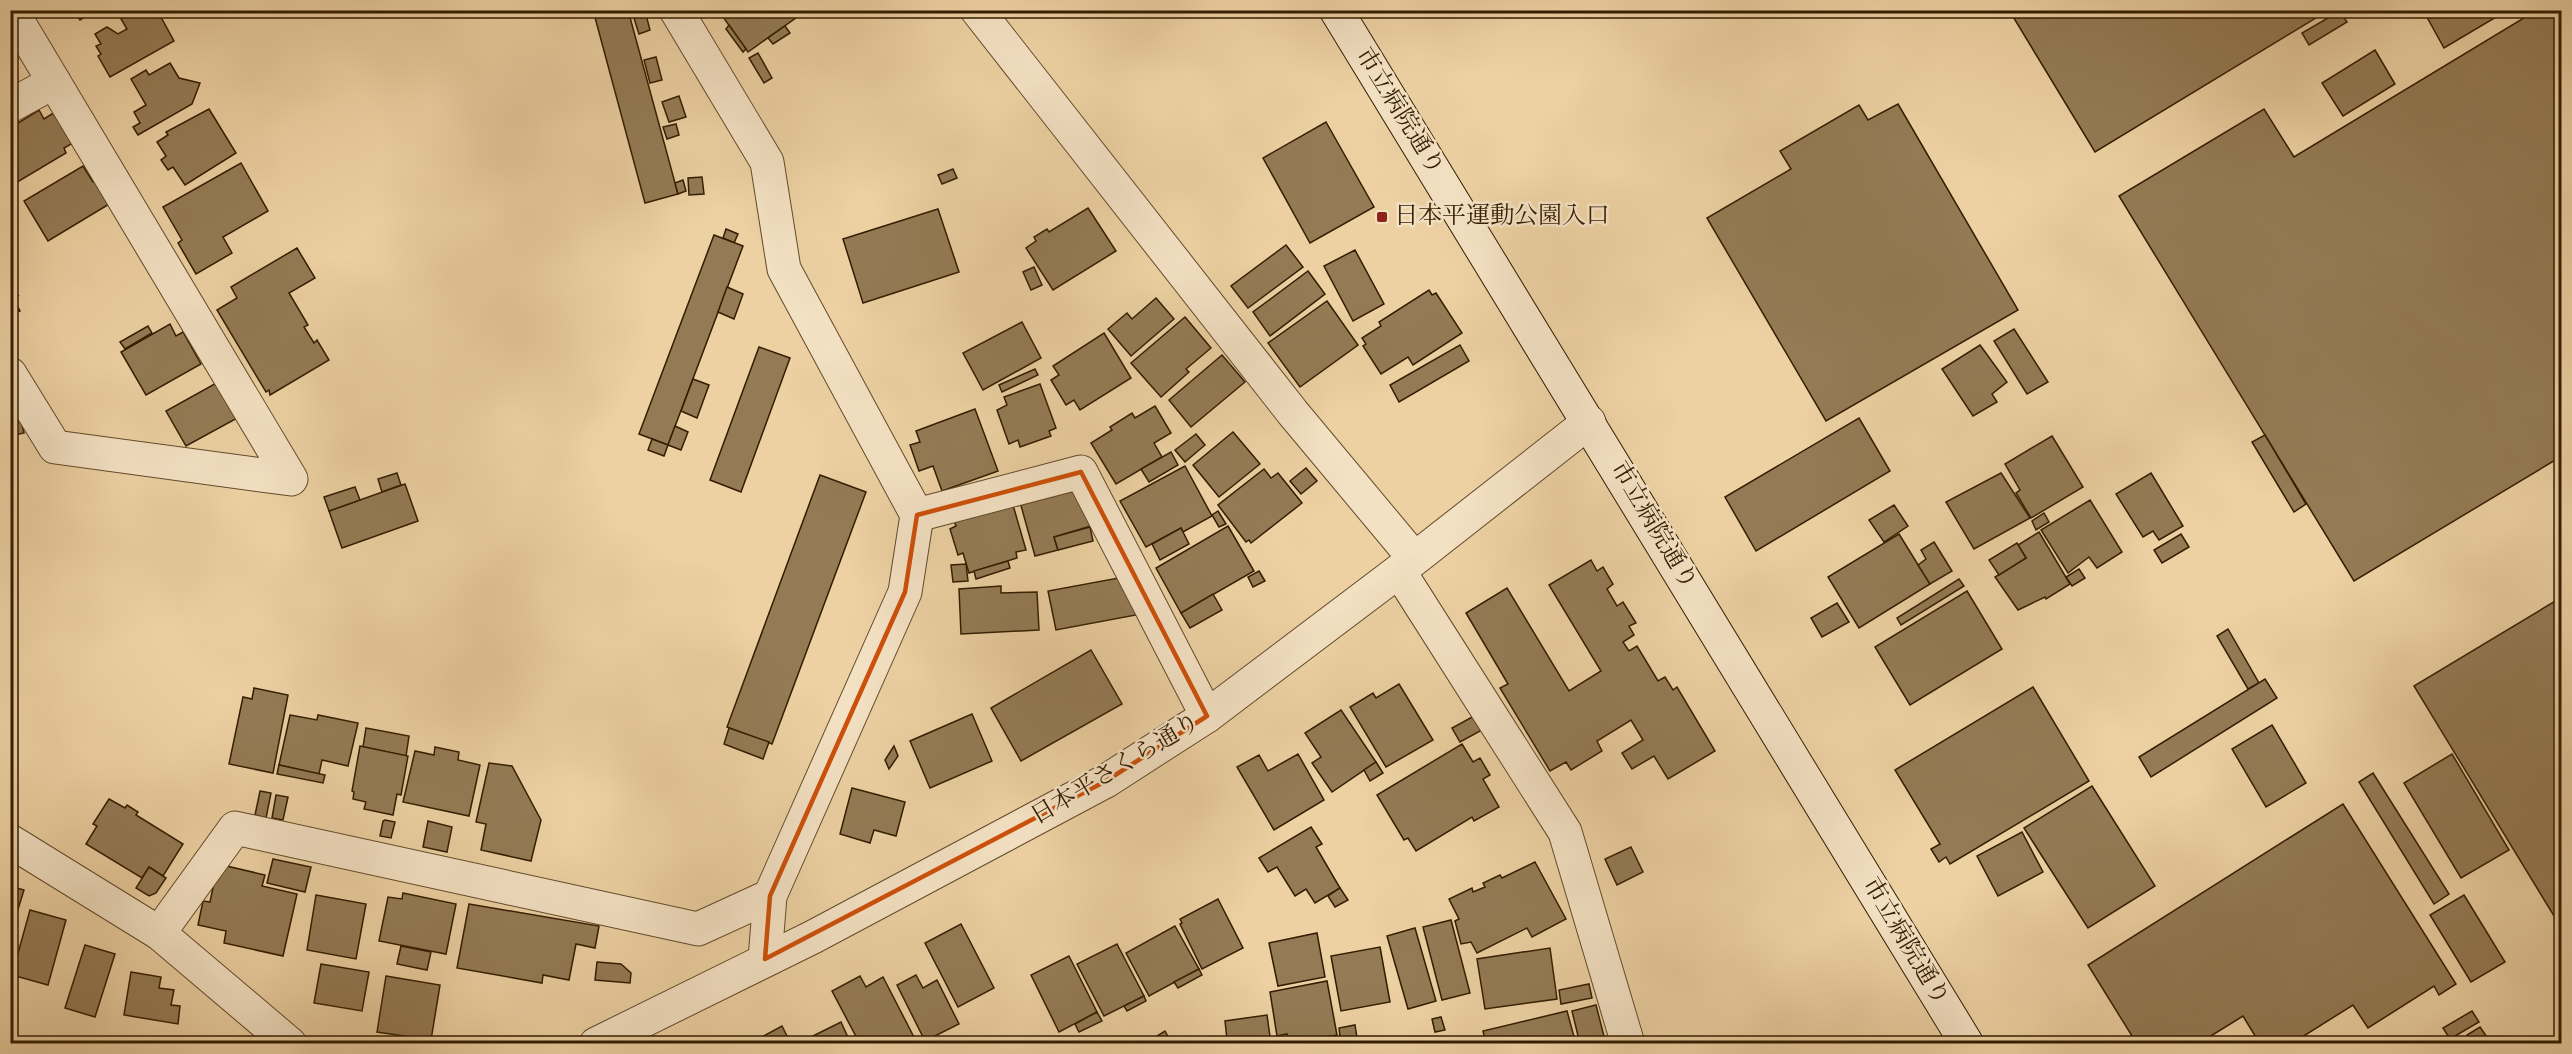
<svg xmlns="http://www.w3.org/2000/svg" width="2572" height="1054" viewBox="0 0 2572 1054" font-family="'Sorts Mill Goudy','Noto Serif JP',serif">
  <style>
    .building { fill: #947b55; stroke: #331d01; stroke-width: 1.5 }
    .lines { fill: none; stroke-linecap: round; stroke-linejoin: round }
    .minor-casing { stroke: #624a2a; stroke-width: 35 }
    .tertiary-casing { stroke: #624a2a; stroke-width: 35 }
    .secondary-casing { stroke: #331d01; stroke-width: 35 }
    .minor { stroke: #f3e1c3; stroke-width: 33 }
    .tertiary { stroke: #f3e1c3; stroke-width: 33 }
    .secondary { stroke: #f3e1c3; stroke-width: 33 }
    .marked { fill: none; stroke: #cd500a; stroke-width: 4.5; stroke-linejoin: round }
    .poi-dot { fill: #8f2418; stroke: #f3e1c3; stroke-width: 2 }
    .labels { text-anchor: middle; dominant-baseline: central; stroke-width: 5; stroke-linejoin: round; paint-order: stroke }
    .street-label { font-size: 24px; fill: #331d01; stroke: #f3e1c3 }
    .poi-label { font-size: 24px; fill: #331d01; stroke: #f3e1c3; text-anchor: start }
  </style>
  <rect width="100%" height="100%" fill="#edd1a3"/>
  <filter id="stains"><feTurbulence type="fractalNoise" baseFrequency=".00333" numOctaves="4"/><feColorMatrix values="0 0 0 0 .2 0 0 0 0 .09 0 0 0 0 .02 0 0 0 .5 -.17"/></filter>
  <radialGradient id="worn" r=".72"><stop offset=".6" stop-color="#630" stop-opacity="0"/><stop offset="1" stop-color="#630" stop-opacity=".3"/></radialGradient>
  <g class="building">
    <path d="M 73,10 L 96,10 L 80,20 Z"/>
    <path d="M 136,10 L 157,10 L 174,41 L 110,77 L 98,56 L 101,54 L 96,46 L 101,44 L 95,34 L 107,27 L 118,34 L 127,29 L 121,19 Z"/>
    <path d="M 593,10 L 628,10 L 678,194 L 645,203 Z"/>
    <path d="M 732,10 L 807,10 L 748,52 L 723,17 Z"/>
    <path d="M 2009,10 L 2329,10 L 2095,152 Z"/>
    <path d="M 2423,10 L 2508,10 L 2444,48 Z"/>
    <path d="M 2537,10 L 2562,10 L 2562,456 L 2354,581 L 2119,196 L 2264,109 L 2294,157 Z"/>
    <path d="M 645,11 L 650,30 L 639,34 L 633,15 Z"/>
    <path d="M 2340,11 L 2347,22 L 2309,45 L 2302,33 Z"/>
    <path d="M 729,25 L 746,49 L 743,52 L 726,29 Z"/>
    <path d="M 785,26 L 790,33 L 773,44 L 768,38 Z"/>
    <path d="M 2375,50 L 2395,84 L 2343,116 L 2322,83 Z"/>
    <path d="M 758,53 L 772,78 L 764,83 L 749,58 Z"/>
    <path d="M 656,57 L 662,80 L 650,83 L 644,60 Z"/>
    <path d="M 170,63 L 179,78 L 200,83 L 192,104 L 138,135 L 133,127 L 140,123 L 134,112 L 146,105 L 131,79 L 146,70 L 149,75 Z"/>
    <path d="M 679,96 L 686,117 L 669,122 L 662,102 Z"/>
    <path d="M 1898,104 L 2018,310 L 1826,421 L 1707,218 L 1791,169 L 1780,151 L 1859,105 L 1868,120 Z"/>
    <path d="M 209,109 L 236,153 L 185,185 L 173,167 L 168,170 L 161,160 L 166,156 L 157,142 L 168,135 L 166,132 Z"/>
    <path d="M 39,110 L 44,119 L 55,112 L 73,143 L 64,148 L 66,153 L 14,184 L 10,179 L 10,128 Z"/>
    <path d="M 1326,122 L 1374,207 L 1310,243 L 1263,158 Z"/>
    <path d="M 676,124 L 679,135 L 667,139 L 663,127 Z"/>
    <path d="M 241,163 L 268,211 L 223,237 L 232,253 L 196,274 L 178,243 L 182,240 L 163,207 Z"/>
    <path d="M 83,166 L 93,182 L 97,180 L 111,203 L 48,241 L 24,201 Z"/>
    <path d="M 953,169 L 957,178 L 942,184 L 938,175 Z"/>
    <path d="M 702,177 L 704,194 L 689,195 L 688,178 Z"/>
    <path d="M 683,180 L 686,191 L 678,194 L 675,183 Z"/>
    <path d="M 1088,208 L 1116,251 L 1053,290 L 1026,248 L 1036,241 L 1034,237 L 1047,229 L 1049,232 Z"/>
    <path d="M 938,209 L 959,272 L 863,303 L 843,239 Z"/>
    <path d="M 726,229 L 738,234 L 734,243 L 723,238 Z"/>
    <path d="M 714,235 L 743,246 L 668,445 L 639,434 Z"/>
    <path d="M 1286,245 L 1303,267 L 1248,308 L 1231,286 Z"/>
    <path d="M 297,248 L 315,278 L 289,293 L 308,325 L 304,327 L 314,343 L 317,340 L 329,360 L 270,395 L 269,390 L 266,392 L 217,310 L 237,298 L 231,287 Z"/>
    <path d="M 1355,250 L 1384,304 L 1353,321 L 1324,266 Z"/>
    <path d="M 1034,267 L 1042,285 L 1031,290 L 1023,272 Z"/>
    <path d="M 1308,271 L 1325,294 L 1270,336 L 1253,312 Z"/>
    <path d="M 727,287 L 743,294 L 734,319 L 718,312 Z"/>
    <path d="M 1429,290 L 1432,295 L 1436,293 L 1462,333 L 1413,365 L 1408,357 L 1381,374 L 1363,346 L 1366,344 L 1362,338 L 1381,326 L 1379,322 Z"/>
    <path d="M 15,295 L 18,296 L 13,299 L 20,311 L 10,316 L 10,298 Z"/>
    <path d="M 1156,298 L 1174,319 L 1131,356 L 1108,329 L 1127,313 L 1132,319 Z"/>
    <path d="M 1327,301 L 1358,345 L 1300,387 L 1268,343 Z"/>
    <path d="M 1185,317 L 1211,348 L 1186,369 L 1189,372 L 1161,397 L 1131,363 Z"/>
    <path d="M 1022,322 L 1041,358 L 983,390 L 963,353 Z"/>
    <path d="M 170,324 L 176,336 L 183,332 L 201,364 L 146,395 L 121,352 Z"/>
    <path d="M 148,326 L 152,333 L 125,349 L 120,342 Z"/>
    <path d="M 2014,329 L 2048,382 L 2027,394 L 1994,341 Z"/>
    <path d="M 1104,333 L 1131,378 L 1080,410 L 1074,400 L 1066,405 L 1051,380 L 1059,375 L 1053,366 Z"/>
    <path d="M 1460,345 L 1469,361 L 1399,402 L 1390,385 Z"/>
    <path d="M 1980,345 L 2007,382 L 1992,394 L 1997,402 L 1973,416 L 1942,369 Z"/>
    <path d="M 759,347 L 790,358 L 741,492 L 710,480 Z"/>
    <path d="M 1222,355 L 1245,382 L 1191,427 L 1169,400 Z"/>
    <path d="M 1035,369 L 1038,375 L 1002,392 L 999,385 Z"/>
    <path d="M 693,379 L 709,385 L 697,418 L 681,411 Z"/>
    <path d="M 220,381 L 241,416 L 186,446 L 166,411 Z"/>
    <path d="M 1040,384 L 1056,428 L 1049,431 L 1051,436 L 1020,447 L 1018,440 L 1009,444 L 997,410 L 1007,405 L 1004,397 Z"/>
    <path d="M 1155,406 L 1171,433 L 1154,443 L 1162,457 L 1116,484 L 1091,443 L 1112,430 L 1110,427 L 1132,413 L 1135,418 Z"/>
    <path d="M 975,409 L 998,471 L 942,491 L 933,466 L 919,471 L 910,445 L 920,442 L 916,431 Z"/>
    <path d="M 1859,418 L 1890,471 L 1756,551 L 1725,497 Z"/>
    <path d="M 21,421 L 24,433 L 10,436 L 10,424 Z"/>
    <path d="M 675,426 L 688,432 L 681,450 L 668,445 Z"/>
    <path d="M 1233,432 L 1260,464 L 1219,497 L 1193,465 Z"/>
    <path d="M 1196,434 L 1205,445 L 1185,462 L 1175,450 Z"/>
    <path d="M 2265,435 L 2306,504 L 2294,512 L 2252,442 Z"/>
    <path d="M 2052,436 L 2083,487 L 2031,518 L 2016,493 L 2020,490 L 2005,464 Z"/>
    <path d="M 652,439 L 668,445 L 664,456 L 648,450 Z"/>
    <path d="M 1171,452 L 1178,465 L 1149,482 L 1141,469 Z"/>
    <path d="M 1185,466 L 1212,516 L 1183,532 L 1181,528 L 1146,547 L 1120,501 Z"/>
    <path d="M 1306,468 L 1317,481 L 1301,494 L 1290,481 Z"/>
    <path d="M 1264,469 L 1271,478 L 1278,473 L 1302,503 L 1251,543 L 1249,540 L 1246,542 L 1218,505 Z"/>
    <path d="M 397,473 L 401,485 L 382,492 L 378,479 Z"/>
    <path d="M 2001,473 L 2030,518 L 1974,549 L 1946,502 Z"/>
    <path d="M 2151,473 L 2183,526 L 2159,540 L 2153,531 L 2143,537 L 2116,494 Z"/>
    <path d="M 820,475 L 866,492 L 772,744 L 727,727 Z"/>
    <path d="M 405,484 L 418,521 L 342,548 L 329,511 Z"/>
    <path d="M 355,487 L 360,500 L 329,511 L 324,497 Z"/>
    <path d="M 1071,488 L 1071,492 L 1075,491 L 1091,526 L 1054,537 L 1058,550 L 1035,556 L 1020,502 Z"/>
    <path d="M 2090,500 L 2122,552 L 2097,568 L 2089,557 L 2068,573 L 2041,530 Z"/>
    <path d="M 1013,505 L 1026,550 L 1016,552 L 1017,558 L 969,573 L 963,553 L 958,555 L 950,529 L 956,526 L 954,521 Z"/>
    <path d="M 1894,505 L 1908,526 L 1884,542 L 1869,520 Z"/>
    <path d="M 1218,511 L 1226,524 L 1219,527 L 1212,515 Z"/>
    <path d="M 2044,513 L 2049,522 L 2036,530 L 2032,521 Z"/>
    <path d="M 1228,526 L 1254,571 L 1181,613 L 1156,568 Z"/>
    <path d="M 1090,527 L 1093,541 L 1058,550 L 1054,537 Z"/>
    <path d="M 1181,528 L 1189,544 L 1160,560 L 1152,544 Z"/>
    <path d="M 2039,532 L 2070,584 L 2046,599 L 2045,597 L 2018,610 L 1995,577 L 2026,558 L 2018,545 Z"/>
    <path d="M 1899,534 L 1930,584 L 1859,628 L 1828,577 Z"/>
    <path d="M 2181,534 L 2189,547 L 2162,563 L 2154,550 Z"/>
    <path d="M 1934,542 L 1952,571 L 1930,584 L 1918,565 L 1926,559 L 1921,550 Z"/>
    <path d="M 2017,543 L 2026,558 L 1999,575 L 1989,560 Z"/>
    <path d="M 1591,560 L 1597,571 L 1603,567 L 1613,584 L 1607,589 L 1617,606 L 1623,602 L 1636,623 L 1629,626 L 1634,635 L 1623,642 L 1629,651 L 1637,646 L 1658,681 L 1665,677 L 1673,690 L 1677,687 L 1715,751 L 1668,779 L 1654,756 L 1632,769 L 1622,753 L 1643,740 L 1631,720 L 1597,741 L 1602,751 L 1571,770 L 1566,762 L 1550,771 L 1500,688 L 1508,684 L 1466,613 L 1507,588 L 1569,691 L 1601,671 L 1549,585 Z"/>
    <path d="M 1008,561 L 1010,568 L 976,579 L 974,571 Z"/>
    <path d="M 966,564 L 968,581 L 953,582 L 951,565 Z"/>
    <path d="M 2079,569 L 2085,578 L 2072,586 L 2066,577 Z"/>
    <path d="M 1259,571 L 1265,581 L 1253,587 L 1248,577 Z"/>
    <path d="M 1129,576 L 1136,615 L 1056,630 L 1048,591 Z"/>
    <path d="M 1959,579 L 1964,586 L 1901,625 L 1897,618 Z"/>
    <path d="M 1001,586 L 1001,593 L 1037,592 L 1039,630 L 961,634 L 959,589 Z"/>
    <path d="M 1967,591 L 2002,649 L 1910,705 L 1875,647 Z"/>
    <path d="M 1213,594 L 1222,610 L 1190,628 L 1181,613 Z"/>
    <path d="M 2562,597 L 2562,911 L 2554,916 L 2414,686 Z"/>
    <path d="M 1837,603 L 1849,622 L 1822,637 L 1811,618 Z"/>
    <path d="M 2228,629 L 2259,683 L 2248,689 L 2217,636 Z"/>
    <path d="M 1091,650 L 1122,704 L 1021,761 L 991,708 Z"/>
    <path d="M 2265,679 L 2277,698 L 2151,777 L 2139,757 Z"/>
    <path d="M 1399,684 L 1433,740 L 1386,767 L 1350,707 L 1373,693 L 1376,698 Z"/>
    <path d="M 2033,687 L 2089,781 L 1950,864 L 1946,857 L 1939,862 L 1931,849 L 1940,844 L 1895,770 Z"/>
    <path d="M 254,688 L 288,695 L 273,773 L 229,764 L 243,697 L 252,699 Z"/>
    <path d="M 1341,710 L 1376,762 L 1332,792 L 1312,763 L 1321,757 L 1305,733 Z"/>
    <path d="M 972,714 L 992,761 L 930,788 L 910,741 Z"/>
    <path d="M 290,715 L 317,720 L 318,715 L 358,723 L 348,766 L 322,760 L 319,774 L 279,765 Z"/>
    <path d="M 1474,716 L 1482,730 L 1460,742 L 1452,728 Z"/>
    <path d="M 2272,725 L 2306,783 L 2266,807 L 2232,749 Z"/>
    <path d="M 366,728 L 409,736 L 406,756 L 363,747 Z"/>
    <path d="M 729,728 L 769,742 L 763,759 L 724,744 Z"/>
    <path d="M 1462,744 L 1473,762 L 1480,758 L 1490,775 L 1483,779 L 1499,807 L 1474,821 L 1472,817 L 1416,851 L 1408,838 L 1404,840 L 1377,795 Z"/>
    <path d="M 360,746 L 408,756 L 401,795 L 397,794 L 393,815 L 364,809 L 366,802 L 353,799 L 354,792 L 352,791 Z"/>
    <path d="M 894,746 L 898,756 L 889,769 L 885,760 Z"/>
    <path d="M 435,747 L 459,752 L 458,760 L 480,765 L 469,816 L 403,802 L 415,751 L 434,755 Z"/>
    <path d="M 1298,754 L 1324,800 L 1274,830 L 1237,767 L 1259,755 L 1268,771 Z"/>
    <path d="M 2452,754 L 2509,850 L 2461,878 L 2404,783 Z"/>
    <path d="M 1376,762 L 1383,773 L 1370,781 L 1364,770 Z"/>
    <path d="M 489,763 L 512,766 L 541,820 L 531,861 L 481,850 L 486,824 L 476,822 Z"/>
    <path d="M 279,765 L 325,775 L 323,783 L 277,774 Z"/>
    <path d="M 2373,773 L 2449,894 L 2434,904 L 2359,782 Z"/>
    <path d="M 2092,786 L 2155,886 L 2088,928 L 2024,828 Z"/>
    <path d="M 852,788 L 905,802 L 896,836 L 874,830 L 870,843 L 840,834 Z"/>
    <path d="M 260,791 L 271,793 L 266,818 L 255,815 Z"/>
    <path d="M 276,795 L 288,797 L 283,820 L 272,818 Z"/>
    <path d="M 109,799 L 125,808 L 127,805 L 138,812 L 136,815 L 183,844 L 163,876 L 149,867 L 142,878 L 86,844 L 97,826 L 93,824 Z"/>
    <path d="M 2343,804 L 2456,984 L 2439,995 L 2434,986 L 2368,1028 L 2353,1005 L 2291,1044 L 2260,1044 L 2243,1016 L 2198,1044 L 2137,1044 L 2088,965 Z"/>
    <path d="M 385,820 L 395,822 L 391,838 L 380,836 L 383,821 Z"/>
    <path d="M 428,821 L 452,827 L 447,852 L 423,847 Z"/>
    <path d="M 1311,827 L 1322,844 L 1316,847 L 1340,888 L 1315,903 L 1306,889 L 1295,896 L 1277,867 L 1268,872 L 1259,858 Z"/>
    <path d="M 2022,832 L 2043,872 L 1998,896 L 1977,856 Z"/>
    <path d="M 1631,847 L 1643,872 L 1617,885 L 1605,859 Z"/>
    <path d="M 273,859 L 311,867 L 305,892 L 267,883 Z"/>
    <path d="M 1535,862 L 1566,919 L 1532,937 L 1527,928 L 1477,953 L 1471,942 L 1461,944 L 1455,921 L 1459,919 L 1449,899 L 1472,888 L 1473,892 L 1485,887 L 1483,883 L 1500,875 L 1502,878 Z"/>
    <path d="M 218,864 L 265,875 L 262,886 L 297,894 L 283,956 L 224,943 L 226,931 L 198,925 L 203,901 L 210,902 Z"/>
    <path d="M 149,867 L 166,878 L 156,893 L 149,896 L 136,888 Z"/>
    <path d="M 10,886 L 24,890 L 10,935 Z"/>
    <path d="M 1340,888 L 1348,900 L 1335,907 L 1328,896 Z"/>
    <path d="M 403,893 L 456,904 L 446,954 L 379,941 L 388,897 L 402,899 Z"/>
    <path d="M 316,895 L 366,904 L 356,959 L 307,950 Z"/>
    <path d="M 2464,895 L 2505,962 L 2471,982 L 2430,915 Z"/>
    <path d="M 1218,899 L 1243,948 L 1202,969 L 1180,924 L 1182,923 L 1180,919 Z"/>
    <path d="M 469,904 L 599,926 L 595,948 L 576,944 L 569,980 L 543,975 L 542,983 L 457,968 Z"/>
    <path d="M 30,910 L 66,920 L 48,985 L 12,975 Z"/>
    <path d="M 1451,920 L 1470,993 L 1442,1000 L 1423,927 Z"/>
    <path d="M 961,924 L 994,988 L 958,1007 L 925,943 Z"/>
    <path d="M 1175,926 L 1199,969 L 1149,996 L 1126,953 Z"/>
    <path d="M 1415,928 L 1436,1001 L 1408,1009 L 1387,936 Z"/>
    <path d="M 1317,933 L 1325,977 L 1278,986 L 1269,943 Z"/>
    <path d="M 1117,944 L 1144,996 L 1104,1016 L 1077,964 Z"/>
    <path d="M 85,945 L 115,954 L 95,1017 L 65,1008 Z"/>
    <path d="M 401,946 L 431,952 L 427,970 L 397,964 Z"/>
    <path d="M 1380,947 L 1390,1002 L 1341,1011 L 1331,956 Z"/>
    <path d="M 1550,948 L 1557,999 L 1485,1009 L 1477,959 Z"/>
    <path d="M 1069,956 L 1097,1012 L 1059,1032 L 1031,975 Z"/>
    <path d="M 597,962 L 621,964 L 631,973 L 630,983 L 595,980 Z"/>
    <path d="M 321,964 L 369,972 L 362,1011 L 314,1003 Z"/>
    <path d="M 1199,969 L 1202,975 L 1178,988 L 1174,982 Z"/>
    <path d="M 131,972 L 161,977 L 159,988 L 174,990 L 171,1005 L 180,1006 L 178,1024 L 124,1015 Z"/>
    <path d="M 916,975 L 923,988 L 937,980 L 959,1024 L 925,1041 L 897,985 Z"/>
    <path d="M 386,976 L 440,985 L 431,1040 L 377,1032 Z"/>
    <path d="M 860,976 L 866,987 L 883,977 L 917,1043 L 883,1044 L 882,1040 L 876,1044 L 860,1044 L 832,991 Z"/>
    <path d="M 1327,981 L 1337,1035 L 1291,1044 L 1289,1044 L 1287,1034 L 1277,1036 L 1270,992 Z"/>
    <path d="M 1589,984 L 1592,998 L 1561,1004 L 1559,990 Z"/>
    <path d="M 1144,996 L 1146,1001 L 1127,1011 L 1124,1006 Z"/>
    <path d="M 1596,1005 L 1606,1044 L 1580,1044 L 1572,1011 Z"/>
    <path d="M 1567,1011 L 1576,1044 L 1486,1044 L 1483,1031 Z"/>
    <path d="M 2472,1011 L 2479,1022 L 2450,1039 L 2443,1028 Z"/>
    <path d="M 1097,1012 L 1102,1021 L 1079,1032 L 1075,1024 Z"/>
    <path d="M 1267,1015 L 1271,1044 L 1215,1044 L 1215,1041 L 1227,1040 L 1225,1021 Z"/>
    <path d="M 1441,1017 L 1445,1030 L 1435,1032 L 1432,1019 Z"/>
    <path d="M 841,1022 L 851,1044 L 804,1044 L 803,1041 Z"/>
    <path d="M 1355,1025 L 1358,1044 L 1341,1044 L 1339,1028 Z"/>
    <path d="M 782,1026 L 791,1044 L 749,1044 Z"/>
    <path d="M 2480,1027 L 2491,1043 L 2473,1044 L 2467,1035 Z"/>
    <path d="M 1165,1031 L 1172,1044 L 1144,1044 Z"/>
    <path d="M 1330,1036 L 1332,1044 L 1308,1044 L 1308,1040 Z"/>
  </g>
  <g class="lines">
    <defs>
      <g id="minor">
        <path d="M 676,10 L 767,162 L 784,269 L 917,515 L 905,592 L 770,896 L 765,959"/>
        <path d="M 977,10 L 1293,413 L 1414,558"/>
        <path d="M 10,106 L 54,82"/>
        <path d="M 10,374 L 55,447 L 291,479 L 11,10"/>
        <path d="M 917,515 L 1081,472 L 1207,716"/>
        <path d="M 1399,571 L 1565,832 L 1628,1044"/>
        <path d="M 10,841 L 159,933 L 290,1044"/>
        <path d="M 159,933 L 235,828 L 698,929 L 770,896"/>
      </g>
      <path id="tertiary" d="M 596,1044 L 813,937 L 1106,781 L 1207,716 L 1399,571 L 1589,422"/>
      <path id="secondary" d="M 1336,10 L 1967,1044"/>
    </defs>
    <use href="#minor" class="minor-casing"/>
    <use href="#tertiary" class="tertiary-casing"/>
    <use href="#secondary" class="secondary-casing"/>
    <use href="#minor" class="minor"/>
    <use href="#tertiary" class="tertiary"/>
    <use href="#secondary" class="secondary"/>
  </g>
  <path class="marked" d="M 1081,472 L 1207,716 L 1106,781 L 765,959 L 770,896 L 905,592 L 917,515 Z"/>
  <rect class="poi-dot" x="1376" y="211" width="12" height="12" rx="3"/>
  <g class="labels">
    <g class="street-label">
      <text transform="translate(1399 112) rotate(58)">市立病院通り</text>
      <text transform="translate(1653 526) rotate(59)">市立病院通り</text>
      <text transform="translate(1116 770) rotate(-31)">日本平さくら通り</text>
      <text transform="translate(1905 942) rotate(59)">市立病院通り</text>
    </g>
    <g class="poi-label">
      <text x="1394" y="217">日本平運動公園入口</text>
    </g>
  </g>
  <rect width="2572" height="1054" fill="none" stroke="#edd1a3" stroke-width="36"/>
  <rect x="12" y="12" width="2548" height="1030" fill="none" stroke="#331d01" stroke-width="3"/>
  <rect x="18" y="18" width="2536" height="1018" fill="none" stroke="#331d01" stroke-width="1.5"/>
  <rect width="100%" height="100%" filter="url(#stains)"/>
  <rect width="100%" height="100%" fill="url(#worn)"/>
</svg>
